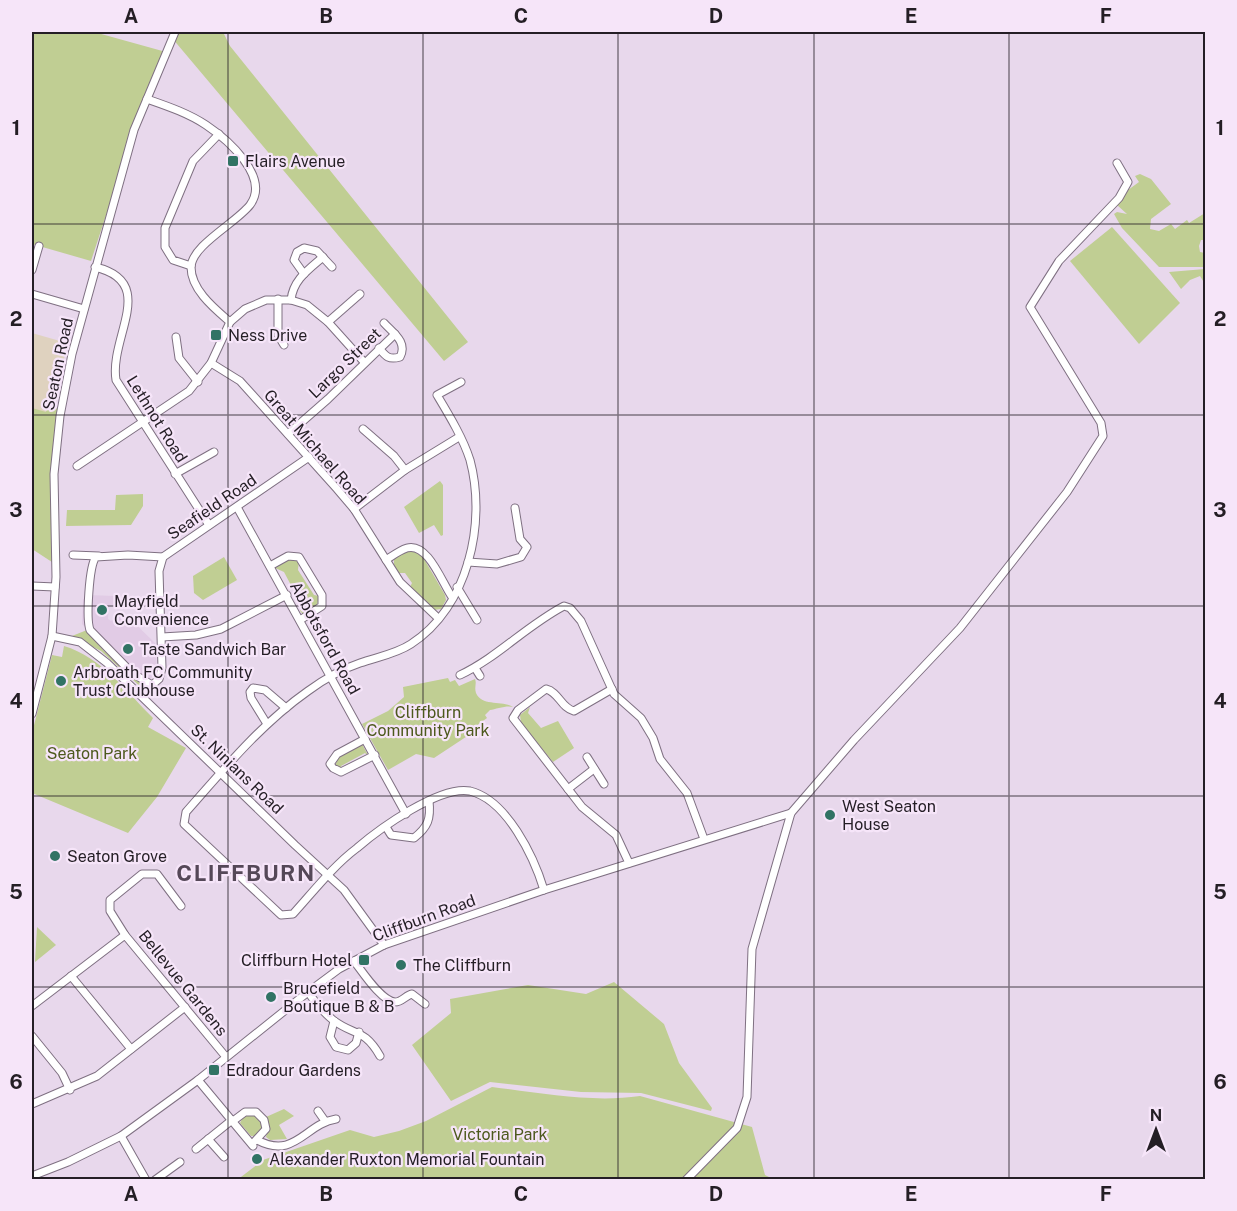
<svg xmlns="http://www.w3.org/2000/svg" width="1237" height="1211" viewBox="0 0 1237 1211" font-family="'Public Sans',sans-serif">
  <style>
    .built { fill: #e1cbe5 }
    .education { fill: #dfd2bf }
    .green { fill: #c0ce93 }
    .lines { fill: none; stroke-linecap: round; stroke-linejoin: round }
    .minor-casing { stroke: #7f7082; stroke-width: 9 }
    .minor { stroke: #fff; stroke-width: 7 }
    .grid { fill: none; stroke: #241e25; stroke-width: 1.5; stroke-opacity: 0.55 }
    .poi-dot { fill: #317364; stroke: #f6e5f9; stroke-width: 2 }
    .labels { text-anchor: middle; dominant-baseline: central; stroke-width: 4.5; stroke-linejoin: round; paint-order: stroke }
    .poi-label { font-size: 16px; fill: #241e25; stroke: #f6e5f9; text-anchor: start }
    .street-label { font-size: 16px; fill: #241e25; stroke: #f6e5f9 }
    .park-label { font-size: 16px; fill: #4d591d; stroke: #f6e5f9 }
    .district-label { font-size: 22px; font-weight: bold; letter-spacing: 1.5px; fill: #554858; stroke: #f6e5f9 }
    .neatline { fill: none; stroke: #241e25; stroke-width: 2 }
    .grid-label { font-size: 20px; text-anchor: middle; font-weight: bold; fill: #241e25 }
  </style>
  <rect width="100%" height="100%" fill="#e8d8ec"/>
  <path class="built" d="M 86,595 L 116,596 L 116,605 L 109,605 L 108,619 L 111,621 L 116,617 L 127,616 L 155,643 L 157,671 L 145,685 L 82,624 L 83,600 Z"/>
  <path class="education" d="M 32,333 L 67,343 L 54,414 L 32,502 Z"/>
  <g class="green">
    <path d="M 32,32 L 94,32 L 166,52 L 134,130 L 91,261 L 32,244 Z"/>
    <path d="M 175,32 L 223,32 L 230,46 L 468,342 L 444,361 L 172,38 Z"/>
    <path d="M 1140,174 L 1151,179 L 1171,204 L 1151,219 L 1150,229 L 1159,231 L 1171,224 L 1175,229 L 1187,220 L 1189,223 L 1205,213 L 1205,240 L 1201,240 L 1199,246 L 1200,252 L 1205,253 L 1205,267 L 1159,267 L 1122,228 L 1114,214 L 1117,212 L 1127,214 L 1117,205 L 1124,193 L 1139,182 L 1135,176 Z"/>
    <path d="M 1112,227 L 1180,303 L 1139,344 L 1070,261 Z"/>
    <path d="M 1205,269 L 1205,284 L 1200,276 L 1190,280 L 1181,289 L 1169,272 Z"/>
    <path d="M 48,407 L 62,409 L 54,474 L 55,564 L 32,549 L 32,408 L 46,412 Z"/>
    <path d="M 440,481 L 443,485 L 443,535 L 441,536 L 434,525 L 419,533 L 404,507 Z"/>
    <path d="M 143,494 L 143,506 L 131,525 L 66,526 L 67,510 L 115,510 L 116,495 Z"/>
    <path d="M 405,550 L 420,552 L 445,595 L 446,600 L 441,609 L 434,610 L 410,587 L 412,583 L 405,573 L 399,573 L 394,567 L 394,558 Z"/>
    <path d="M 224,557 L 237,580 L 203,600 L 194,593 L 193,576 Z"/>
    <path d="M 290,557 L 299,560 L 298,570 L 314,595 L 319,596 L 317,605 L 303,614 L 300,611 L 302,606 L 284,572 L 275,568 Z"/>
    <path d="M 87,630 L 104,651 L 143,682 L 143,689 L 101,651 L 72,636 Z"/>
    <path d="M 64,646 C 101,657 127,692 153,718 L 148,727 L 186,748 L 157,797 L 128,833 L 32,793 L 32,733 L 52,655 L 62,657 Z"/>
    <path d="M 448,678 L 450,682 L 455,680 L 459,686 L 475,679 C 477,684 474,687 476,693 C 482,707 503,700 513,707 C 507,705 496,709 490,710 L 485,715 L 487,718 L 476,726 L 478,729 L 434,758 L 416,754 L 388,770 L 362,724 L 388,711 L 404,697 L 403,687 Z"/>
    <path d="M 530,707 L 528,713 L 541,728 L 558,721 L 574,748 L 553,762 L 521,723 L 520,715 Z"/>
    <path d="M 362,744 L 369,757 L 365,753 L 341,766 L 343,771 L 335,766 L 338,758 Z"/>
    <path d="M 37,927 L 56,945 L 35,962 Z"/>
    <path d="M 614,982 L 664,1024 L 679,1063 L 712,1108 L 711,1111 L 641,1093 L 581,1092 L 490,1082 L 451,1101 L 412,1045 L 451,1013 L 450,999 L 528,985 L 586,994 Z"/>
    <path d="M 492,1087 C 540,1093 592,1103 640,1096 L 752,1127 L 765,1175 L 773,1179 L 237,1180 L 263,1160 L 350,1130 L 374,1137 L 399,1131 L 426,1121 Z"/>
    <path d="M 284,1109 L 294,1116 L 279,1125 L 287,1139 L 270,1140 L 266,1137 L 269,1126 L 266,1117 Z"/>
    <path d="M 244,1115 L 255,1115 L 262,1123 L 263,1129 L 257,1136 L 251,1136 L 240,1123 Z"/>
  </g>
  <g class="lines">
    <defs>
      <g id="minor">
        <path d="M 147,99 C 167,106 188,113 206,125 C 227,139 271,177 250,205 C 236,223 192,245 191,267 C 191,290 215,309 230,322"/>
        <path d="M 191,266 L 173,260 L 165,247 L 165,228 L 193,161 L 219,134"/>
        <path d="M 95,267 C 159,282 109,337 116,380 L 209,525"/>
        <path d="M 32,270 L 39,246"/>
        <path d="M 304,274 L 294,260 L 297,252 L 304,248 L 317,251 L 332,267"/>
        <path d="M 32,294 L 84,309"/>
        <path d="M 278,299 L 278,335 L 284,345"/>
        <path d="M 291,300 C 293,280 308,270 323,257"/>
        <path d="M 328,322 L 360,294"/>
        <path d="M 176,337 L 179,358 L 198,382"/>
        <path d="M 379,348 C 386,357 389,360 400,357 C 408,342 393,333 384,323"/>
        <path d="M 211,363 L 240,381 L 337,489 L 354,509 L 400,582 L 438,618"/>
        <path d="M 461,382 L 437,395 C 449,415 463,438 470,460 C 487,523 468,607 411,644 C 396,654 377,657 360,663 C 342,669 323,680 308,691 C 261,724 224,769 186,812 L 184,824 L 281,915 L 293,914 C 313,892 333,866 357,848 C 379,829 440,785 470,791 C 507,800 534,857 544,890"/>
        <path d="M 363,429 L 394,456 L 405,470"/>
        <path d="M 288,434 L 328,399 L 395,334"/>
        <path d="M 77,466 L 189,391 L 211,363 L 230,322 L 245,309 L 266,300 L 291,300 L 307,305 L 328,322 L 364,362"/>
        <path d="M 175,474 L 214,452"/>
        <path d="M 237,507 L 406,814"/>
        <path d="M 354,509 L 405,470 L 459,437"/>
        <path d="M 73,555 L 99,556"/>
        <path d="M 386,560 C 392,556 400,550 407,548 C 428,542 442,583 452,597"/>
        <path d="M 468,562 L 497,564 L 521,557 L 527,547 L 520,539 L 515,508"/>
        <path d="M 270,566 L 288,556 L 299,557 L 322,595 L 322,606 L 300,620"/>
        <path d="M 32,586 L 55,587"/>
        <path d="M 457,587 L 477,620"/>
        <path d="M 52,636 L 80,642 L 107,663 L 295,845 L 344,890 L 384,945"/>
        <path d="M 162,637 L 196,635 L 221,629 L 287,595"/>
        <path d="M 475,668 L 480,676"/>
        <path d="M 460,675 C 498,657 526,626 564,606 L 570,608 L 581,621 L 614,694 L 641,718 L 653,738 L 660,759 L 687,793 L 704,839"/>
        <path d="M 152,685 L 132,673 L 90,630 C 86,619 89,565 96,557 L 128,555 L 163,557"/>
        <path d="M 612,689 L 574,711 C 561,708 559,692 546,689 L 518,710 L 513,718 L 582,807 L 616,835 L 629,863"/>
        <path d="M 141,695 L 159,679 L 162,668 L 159,571 L 163,557 L 309,457"/>
        <path d="M 32,714 L 52,636 L 56,577 L 54,474 L 60,416 L 72,354 L 134,130 L 175,32"/>
        <path d="M 267,724 L 251,698 L 250,692 L 253,688 L 265,690 L 286,708"/>
        <path d="M 365,739 L 337,754 L 330,764 L 333,768 L 341,772 L 375,755"/>
        <path d="M 587,757 L 604,784"/>
        <path d="M 568,789 L 594,769"/>
        <path d="M 386,827 L 391,835 L 414,838 C 428,827 431,819 429,801"/>
        <path d="M 125,935 L 110,911 L 110,900 L 142,874 L 157,874 L 181,906"/>
        <path d="M 354,961 C 362,971 381,1001 395,1002 C 402,1002 406,995 412,994 L 425,1004"/>
        <path d="M 71,976 L 131,1049"/>
        <path d="M 308,992 C 315,1002 323,1012 333,1020 C 354,1036 364,1028 380,1056"/>
        <path d="M 32,1006 L 125,935 L 226,1057"/>
        <path d="M 334,1021 L 330,1037 L 336,1047 L 348,1050 L 356,1043 L 359,1032"/>
        <path d="M 32,1036 L 62,1073 L 70,1090"/>
        <path d="M 198,1080 L 253,1146"/>
        <path d="M 32,1104 L 97,1076 L 185,1007"/>
        <path d="M 318,1111 L 325,1121"/>
        <path d="M 233,1121 L 245,1112 L 256,1112 L 264,1120 L 266,1129 L 255,1141"/>
        <path d="M 121,1136 L 146,1180"/>
        <path d="M 208,1139 L 224,1157"/>
        <path d="M 257,1140 C 295,1160 305,1124 336,1119"/>
        <path d="M 196,1149 L 232,1120"/>
        <path d="M 32,1176 L 68,1162 L 121,1136 L 198,1080 L 308,992 L 339,969 L 384,945 L 544,890 L 791,813"/>
        <path d="M 155,1180 L 180,1162"/>
        <path d="M 686,1180 L 737,1128 L 747,1097 L 752,949 L 791,813 L 854,740 L 960,628 L 1067,492 L 1103,436 L 1101,423 L 1030,307 L 1059,261 L 1119,198 L 1128,182 L 1117,163"/>
      </g>
    </defs>
    <use href="#minor" class="minor-casing"/>
    <use href="#minor" class="minor"/>
  </g>
  <path class="grid" d="M 228,32 L 228,1180M 423,32 L 423,1180M 618,32 L 618,1180M 814,32 L 814,1180M 1009,32 L 1009,1180M 32,224 L 1206,224M 32,415 L 1206,415M 32,606 L 1206,606M 32,796 L 1206,796M 32,987 L 1206,987"/>
  <g class="poi-dot">
    <rect x="227" y="155" width="12" height="12" rx="3"/>
    <rect x="210" y="329" width="12" height="12" rx="3"/>
    <circle cx="102" cy="610" r="6"/>
    <circle cx="128" cy="649" r="6"/>
    <circle cx="61" cy="681" r="6"/>
    <circle cx="830" cy="815" r="6"/>
    <circle cx="55" cy="856" r="6"/>
    <rect x="358" y="954" width="12" height="12" rx="3"/>
    <circle cx="401" cy="965" r="6"/>
    <circle cx="271" cy="997" r="6"/>
    <rect x="208" y="1064" width="12" height="12" rx="3"/>
    <circle cx="257" cy="1159" r="6"/>
  </g>
  <g class="labels">
    <g class="poi-label">
      <text x="245" y="161">Flairs Avenue</text>
      <text x="228" y="335">Ness Drive</text>
      <text x="114" y="601">Mayfield<tspan x="114" dy="18">Convenience</tspan></text>
      <text x="140" y="649">Taste Sandwich Bar</text>
      <text x="73" y="672">Arbroath FC Community<tspan x="73" dy="18">Trust Clubhouse</tspan></text>
      <text x="842" y="806">West Seaton<tspan x="842" dy="18">House</tspan></text>
      <text x="67" y="856">Seaton Grove</text>
      <text x="352" y="960" text-anchor="end">Cliffburn Hotel</text>
      <text x="413" y="965">The Cliffburn</text>
      <text x="283" y="988">Brucefield<tspan x="283" dy="18">Boutique B &amp; B</tspan></text>
      <text x="226" y="1070">Edradour Gardens</text>
      <text x="269" y="1159">Alexander Ruxton Memorial Fountain</text>
    </g>
    <g class="street-label">
      <text transform="translate(345 363) rotate(-44)">Largo Street</text>
      <text transform="translate(58 364) rotate(-78)">Seaton Road</text>
      <text transform="translate(157 419) rotate(58)">Lethnot Road</text>
      <text transform="translate(315 447) rotate(49)">Great Michael Road</text>
      <text transform="translate(212 507) rotate(-34)">Seafield Road</text>
      <text transform="translate(325 638) rotate(61)">Abbotsford Road</text>
      <text transform="translate(237 769) rotate(44)">St. Ninians Road</text>
      <text transform="translate(424 918) rotate(-20)">Cliffburn Road</text>
      <text transform="translate(183 983) rotate(51)">Bellevue Gardens</text>
    </g>
    <g class="park-label">
      <text x="428" y="712">Cliffburn<tspan x="428" dy="18">Community Park</tspan></text>
      <text x="92" y="753">Seaton Park</text>
      <text x="500" y="1134">Victoria Park</text>
    </g>
    <g class="district-label">
      <text x="246" y="873">CLIFFBURN</text>
    </g>
  </g>
  <rect width="1237" height="1211" fill="none" stroke="#f6e5f9" stroke-width="66"/>
  <g transform="translate(1156 1130)" stroke="#f6e5f9" stroke-width="4.5" paint-order="stroke">
  <path d="M0-4.5L10 22L0 15L-10 22Z" fill="#241e25"/>
  <text y="-9" font-size="16" font-weight="bold" text-anchor="middle" fill="#241e25">N</text>
  </g>
  <rect x="33" y="33" width="1171" height="1145" class="neatline"/>
  <g class="grid-label">
    <text x="131" y="23">A</text>
    <text x="326" y="23">B</text>
    <text x="521" y="23">C</text>
    <text x="716" y="23">D</text>
    <text x="911" y="23">E</text>
    <text x="1106" y="23">F</text>
    <text x="16" y="135">1</text>
    <text x="1220" y="135">1</text>
    <text x="16" y="326">2</text>
    <text x="1220" y="326">2</text>
    <text x="16" y="517">3</text>
    <text x="1220" y="517">3</text>
    <text x="16" y="708">4</text>
    <text x="1220" y="708">4</text>
    <text x="16" y="899">5</text>
    <text x="1220" y="899">5</text>
    <text x="16" y="1089">6</text>
    <text x="1220" y="1089">6</text>
    <text x="131" y="1201">A</text>
    <text x="326" y="1201">B</text>
    <text x="521" y="1201">C</text>
    <text x="716" y="1201">D</text>
    <text x="911" y="1201">E</text>
    <text x="1106" y="1201">F</text>
  </g>
</svg>
